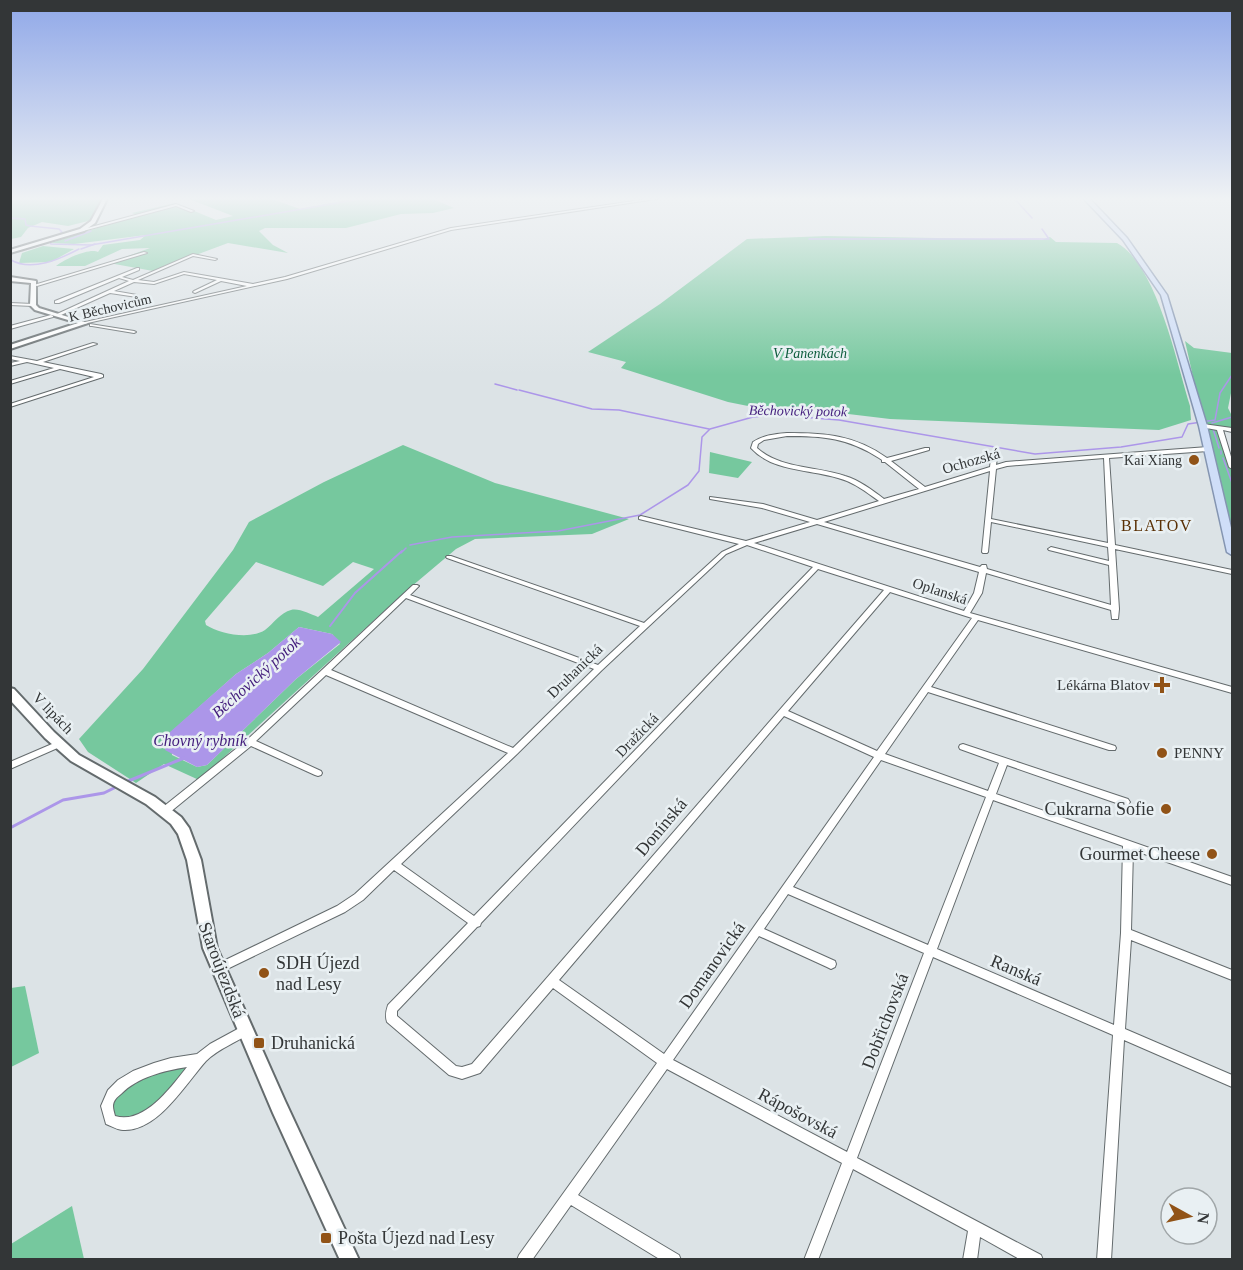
<svg xmlns="http://www.w3.org/2000/svg" width="1243" height="1270" viewBox="0 0 1243 1270" font-family="Georgia,serif">
  <style>
    .green { fill: #76c89e; fill-rule: evenodd }
    .water { fill: #ac96e9 }
    .lines { fill: none; stroke-linecap: round; stroke-linejoin: round }
    .stream-far2 { stroke: #ac96e9; stroke-width: 1.5 }
    .stream-far1 { stroke: #ac96e9; stroke-width: 2 }
    .stream { stroke: #ac96e9; stroke-width: 3 }
    .street-casing { stroke: #646b6d; stroke-width: 2 }
    .secondary-casing { stroke: #646b6d; stroke-width: 4 }
    .primary-casing { stroke: #8495b1; stroke-width: 3 }
    .street { fill: #fff; fill-rule: evenodd }
    .secondary { fill: #fff; fill-rule: evenodd }
    .primary { fill: #cfdef8; fill-rule: evenodd }
    .poi-dot { fill: #915317; stroke: #e9f0f3; stroke-width: 2 }
    .labels { text-anchor: middle; dominant-baseline: central; stroke-width: 5; stroke-linejoin: round; paint-order: stroke }
    .far-street-label { font-size: 14px; fill: #333637; stroke: #e9f0f3 }
    .far-park-label { font-size: 14px; font-style: italic; fill: #0d5d3d; stroke: #e9f0f3 }
    .far-water-label { font-size: 14px; font-style: italic; fill: #421c7c; stroke: #e9f0f3 }
    .far-poi-label { font-size: 14px; fill: #333637; stroke: #e9f0f3; text-anchor: end }
    .street-label { font-size: 15px; fill: #333637; stroke: #e9f0f3 }
    .poi-label { font-size: 15px; fill: #333637; stroke: #e9f0f3; text-anchor: end }
    .neighbourhood-label { font-size: 16px; letter-spacing: 1.5px; fill: #5a3005; stroke: #e9f0f3 }
    .water-label { font-size: 16px; font-style: italic; fill: #421c7c; stroke: #e9f0f3 }
    .near-poi-label { font-size: 18px; fill: #333637; stroke: #e9f0f3; text-anchor: start }
    .near-street-label { font-size: 18px; fill: #333637; stroke: #e9f0f3 }
  </style>
  <rect width="100%" height="100%" fill="#dce3e6"/>
  <g class="green">
    <path d="M 10,197 L 103,197 L 92,220 L 68,226 L 42,222 L 28,228 L 21,237 L 11,239 Z"/>
    <path d="M 197,197 L 266,197 L 300,209 L 363,197 L 428,197 L 454,208 L 433,213 L 401,214 L 346,228 L 265,228 L 259,231 L 273,245 L 288,253 L 228,243 L 153,271 L 109,263 L 150,248 L 122,249 L 85,266 L 56,266 C 63,260 90,247 98,252 L 103,245 L 140,240 L 146,235 L 74,244 L 51,243 L 137,215 L 132,213 L 175,203 L 216,220 L 233,216 L 189,199 Z"/>
    <path d="M 826,236 L 1042,240 L 1050,237 L 1056,242 L 1117,243 C 1157,265 1177,364 1190,406 L 1191,420 L 1159,430 L 890,419 L 815,410 L 763,409 L 728,402 L 621,368 L 626,362 L 588,352 L 660,304 L 747,239 Z"/>
    <path d="M 43,246 L 74,249 L 51,262 L 19,263 L 22,253 Z"/>
    <path d="M 1185,341 L 1194,348 L 1232,353 L 1232,388 L 1228,408 L 1232,416 L 1232,429 L 1219,427 L 1232,467 L 1232,551 Z"/>
    <path d="M 403,445 L 495,483 L 629,519 L 592,534 L 475,539 L 456,549 L 405,592 L 199,780 L 164,764 L 136,783 L 88,752 L 79,739 L 143,669 L 233,550 L 249,522 L 324,482 ZM 256,562 L 323,586 L 353,562 L 374,569 L 318,617 C 310,614 299,608 291,610 C 281,612 273,624 265,630 C 250,640 220,634 206,625 L 205,621 ZM 299,627 L 332,634 L 340,644 L 296,679 L 207,765 L 197,767 L 172,755 L 171,732 L 236,674 L 268,653 Z"/>
    <path d="M 710,452 L 752,462 L 738,478 L 709,473 Z"/>
    <path d="M 25,986 L 39,1053 L 11,1067 L 11,988 Z"/>
    <path d="M 170,1067 L 185,1067 L 186,1071 L 176,1087 L 136,1118 L 114,1117 C 105,1086 149,1075 170,1067 Z"/>
    <path d="M 72,1206 L 84,1259 L 11,1259 L 11,1244 Z"/>
  </g>
  <path class="water" d="M 299,627 L 332,634 L 341,642 L 296,679 L 207,765 L 197,767 L 165,750 L 170,732 L 236,674 L 268,653 Z"/>
  <g class="lines">
    <g class="stream-far2">
      <path d="M 1013,197 L 1032,218"/>
      <path d="M 10,218 L 25,219 L 26,225 L 30,226 L 59,229 L 62,232 L 50,241 L 51,244 L 91,245 L 372,197"/>
      <path d="M 809,239 L 1049,239 L 1042,229"/>
      <path d="M 65,241 L 91,231"/>
      <path d="M 81,249 L 95,244"/>
      <path d="M 11,260 C 32,272 60,259 79,249"/>
      <path d="M 495,384 L 517,390"/>
      <path d="M 519,390 L 592,409 L 619,410 L 709,429"/>
      <path d="M 1212,423 L 1232,417"/>
      <path d="M 1213,429 L 1219,448"/>
      <path d="M 1221,451 L 1221,454"/>
      <path d="M 1223,458 L 1232,483"/>
      <path d="M 410,545 L 452,537 L 558,531 L 640,515 L 688,485 L 699,471 L 702,437 L 710,429 L 753,417 L 775,415 L 839,420 L 1035,454 L 1121,447 L 1182,437 L 1188,424 L 1215,420 L 1220,393 L 1232,375"/>
      <path d="M 401,553 L 406,548"/>
    </g>
    <path class="stream-far1" d="M 330,626 L 355,593 L 402,551"/>
    <g class="stream">
      <path d="M 126,782 L 184,758"/>
      <path d="M 10,828 L 63,800 L 104,793 L 118,786"/>
    </g>
    <defs>
      <g id="street">
        <path d="M 661,197 L 669,197 L 451,230 L 287,279 L 83,324 L 83,323 L 85,322 L 247,286 L 221,281 L 195,293 L 193,292 L 194,291 L 217,280 L 184,274 L 154,284 L 134,282 L 114,291 L 137,295 L 137,297 L 110,293 L 61,315 L 57,314 L 129,281 L 119,278 L 59,303 L 55,303 L 55,301 L 137,268 L 139,268 L 139,270 L 122,277 L 133,280 L 193,254 L 217,259 L 215,260 L 193,256 L 138,280 L 154,282 L 184,272 L 253,284 L 285,277 L 451,228 Z"/>
        <path d="M 176,204 L 194,211 L 191,212 L 176,206 L 83,231 L 80,230 Z"/>
        <path d="M 144,252 L 147,253 L 37,286 L 34,285 Z"/>
        <path d="M 10,303 L 33,304 L 35,305 L 33,306 L 10,305 Z"/>
        <path d="M 51,315 L 53,316 L 53,317 L 10,329 L 10,326 Z"/>
        <path d="M 90,324 L 134,331 L 136,332 L 134,333 L 92,326 L 90,326 Z"/>
        <path d="M 93,343 L 97,344 L 43,362 L 101,374 L 103,375 L 103,377 L 10,407 L 10,404 L 94,377 L 60,369 L 10,384 L 10,381 L 54,368 L 27,362 L 10,366 L 10,363 L 20,361 L 10,359 L 10,356 L 37,361 Z"/>
        <path d="M 1203,424 L 1232,428 L 1232,432 L 1223,430 L 1232,460 L 1232,469 L 1229,467 L 1217,430 L 1201,427 L 1201,425 Z"/>
        <path d="M 787,433 C 826,433 855,435 887,458 L 925,448 L 929,448 L 929,450 L 891,461 L 925,487 L 990,467 L 991,458 L 994,456 L 997,458 L 996,465 L 1006,462 L 1208,447 L 1211,449 L 1208,451 L 1109,458 L 1115,545 L 1232,570 L 1232,574 L 1115,549 L 1119,609 L 1118,619 L 1112,619 L 1111,610 L 986,573 L 982,593 L 970,613 L 1232,687 L 1232,693 L 978,620 L 931,687 L 1115,746 L 1116,748 L 1115,750 L 1109,750 L 928,692 L 885,754 L 988,791 L 999,763 L 960,749 L 959,747 L 960,745 L 963,744 L 1128,799 L 1130,802 L 1128,805 L 1125,806 L 1007,765 L 996,794 L 1232,877 L 1232,885 L 1133,850 L 1131,930 L 1232,970 L 1232,980 L 1131,940 L 1125,1029 L 1232,1075 L 1232,1087 L 1124,1040 L 1111,1260 L 1097,1260 L 1113,1035 L 933,957 L 857,1158 L 1041,1255 L 1043,1260 L 1021,1260 L 980,1237 L 977,1260 L 963,1260 L 968,1231 L 853,1169 L 818,1260 L 804,1260 L 842,1163 L 667,1069 L 578,1195 L 679,1255 L 681,1260 L 661,1260 L 571,1205 L 532,1260 L 517,1260 L 519,1255 L 657,1063 L 553,988 L 480,1073 L 462,1079 L 449,1075 L 387,1022 C 385,1016 386,1011 388,1005 L 468,923 L 394,870 L 363,900 L 345,912 L 223,971 L 219,973 L 215,971 L 214,968 L 215,965 L 337,906 L 355,894 L 508,753 L 326,675 L 256,741 L 321,771 L 322,773 L 321,775 L 318,776 L 315,775 L 251,746 L 169,813 L 166,814 L 163,813 L 161,810 L 163,807 L 247,740 L 413,585 L 417,585 L 419,586 L 410,595 L 598,665 L 640,626 L 447,558 L 446,557 L 447,556 L 451,556 L 644,623 L 722,552 L 739,544 L 639,519 L 639,517 L 641,516 L 746,541 L 810,522 L 762,508 L 710,499 L 710,497 L 763,504 L 817,520 L 879,501 C 866,492 854,482 838,478 C 809,469 773,472 751,448 L 753,442 C 764,435 775,434 787,433 ZM 787,436 C 824,436 848,438 879,458 L 882,460 L 882,462 L 885,462 L 919,489 L 884,499 C 872,490 859,480 845,476 C 816,466 780,469 757,448 L 758,444 L 764,440 ZM 1104,458 L 1108,543 L 991,519 L 996,469 L 1007,466 ZM 990,471 L 982,552 L 983,553 L 987,553 L 988,552 L 991,522 L 1108,547 L 1109,561 L 1051,547 L 1048,549 L 1049,550 L 1109,565 L 1111,605 L 987,569 L 986,565 L 982,565 L 980,567 L 824,522 ZM 817,524 L 979,572 L 974,593 L 964,611 L 754,543 ZM 747,545 L 813,567 L 474,916 L 401,864 L 517,754 L 602,670 L 726,554 ZM 818,569 L 884,590 L 472,1064 L 462,1067 L 456,1066 L 397,1016 L 397,1011 L 477,927 L 480,926 L 481,923 ZM 890,592 L 972,618 L 877,751 L 788,711 ZM 406,598 L 594,669 L 513,748 L 331,670 ZM 784,716 L 874,757 L 664,1054 L 559,980 ZM 881,760 L 986,797 L 928,945 L 793,887 ZM 993,800 L 1123,846 L 1121,933 L 1114,1025 L 937,949 ZM 788,894 L 924,953 L 847,1152 L 673,1060 L 759,936 L 827,967 L 831,969 L 835,967 L 836,964 L 835,961 L 764,929 Z"/>
        <path d="M 59,741 L 62,742 L 63,744 L 62,746 L 10,769 L 10,762 Z"/>
        <path d="M 245,1025 L 249,1026 L 251,1030 L 249,1034 C 235,1043 218,1049 206,1061 C 186,1083 158,1132 123,1130 C 118,1130 111,1126 106,1124 L 101,1106 L 108,1090 L 118,1080 L 133,1071 L 154,1063 L 171,1058 L 197,1054 L 210,1044 ZM 187,1067 C 171,1087 144,1125 115,1116 C 114,1112 113,1109 113,1106 C 113,1101 117,1097 121,1094 C 138,1077 163,1071 187,1067 Z"/>
      </g>
      <g id="secondary">
        <path d="M 104,197 L 108,197 L 95,223 L 84,231 L 10,253 L 10,250 L 80,229 L 91,221 Z"/>
        <path d="M 10,277 L 36,281 L 36,305 L 39,308 L 88,323 L 10,349 L 10,345 L 78,323 L 35,310 L 30,305 L 31,283 L 10,281 Z"/>
        <path d="M 10,688 L 14,689 L 54,732 L 79,755 L 155,797 L 181,817 L 189,828 L 201,860 L 217,948 L 285,1101 L 359,1260 L 340,1260 L 273,1113 L 203,948 L 187,860 L 178,834 L 171,824 L 146,804 L 71,761 L 45,738 L 10,700 Z"/>
      </g>
      <path id="primary" d="M 1082,197 L 1088,197 L 1127,238 L 1167,295 L 1207,426 L 1232,532 L 1232,555 L 1227,552 L 1199,426 L 1161,295 L 1123,240 Z"/>
    </defs>
    <use href="#street" class="street-casing"/>
    <use href="#secondary" class="secondary-casing"/>
    <use href="#primary" class="primary-casing"/>
    <use href="#street" class="street"/>
    <use href="#secondary" class="secondary"/>
    <use href="#primary" class="primary"/>
  </g>
  <linearGradient id="sky" x2="0" y2="1"><stop stop-color="#90a8e8"/><stop offset="0.53" stop-color="#eff2f4"/><stop offset="1" stop-color="#eff2f4" stop-opacity="0"/></linearGradient>
  <rect width="1243" height="375" fill="url(#sky)"/>
  <g class="poi-dot">
    <circle cx="1194" cy="460" r="6"/>
    <path d="M1159 676h6v6h6v6h-6v6h-6v-6h-6v-6h6z"/>
    <circle cx="1162" cy="753" r="6"/>
    <circle cx="1166" cy="809" r="6"/>
    <circle cx="1212" cy="854" r="6"/>
    <circle cx="264" cy="973" r="6"/>
    <rect x="253" y="1037" width="12" height="12" rx="3"/>
    <rect x="320" y="1232" width="12" height="12" rx="3"/>
  </g>
  <g class="labels">
    <g class="far-street-label">
      <text transform="translate(110 308) rotate(-13)">K Běchovicům</text>
    </g>
    <g class="far-park-label">
      <text x="810" y="353">V Panenkách</text>
    </g>
    <g class="far-water-label">
      <text transform="translate(798 411) rotate(1)">Běchovický potok</text>
    </g>
    <g class="far-poi-label">
      <text x="1182" y="460">Kai Xiang</text>
    </g>
    <g class="street-label">
      <text transform="translate(971 461) rotate(-16)">Ochozská</text>
      <text transform="translate(940 591) rotate(18)">Oplanská</text>
      <text transform="translate(575 671) rotate(-44)">Druhanická</text>
      <text transform="translate(53 713) rotate(46)">V lipách</text>
      <text transform="translate(637 735) rotate(-46)">Dražická</text>
    </g>
    <g class="poi-label">
      <text x="1150" y="685">Lékárna Blatov</text>
      <text x="1174" y="753" text-anchor="start">PENNY</text>
    </g>
    <g class="neighbourhood-label">
      <text x="1157" y="525">BLATOV</text>
    </g>
    <g class="water-label">
      <text transform="translate(256 677) rotate(-42)">Běchovický potok</text>
      <text x="200" y="740">Chovný rybník</text>
    </g>
    <g class="near-poi-label">
      <text x="1154" y="809" text-anchor="end">Cukrarna Sofie</text>
      <text x="1200" y="854" text-anchor="end">Gourmet Cheese</text>
      <text x="276" y="963">SDH Újezd<tspan x="276" dy="21">nad Lesy</tspan></text>
      <text x="271" y="1043">Druhanická</text>
      <text x="338" y="1238">Pošta Újezd nad Lesy</text>
    </g>
    <g class="near-street-label">
      <text transform="translate(661 827) rotate(-50)">Donínská</text>
      <text transform="translate(712 965) rotate(-55)">Domanovická</text>
      <text transform="translate(222 970) rotate(69)">Staroújezdská</text>
      <text transform="translate(1016 970) rotate(23)">Ranská</text>
      <text transform="translate(885 1021) rotate(-69)">Dobřichovská</text>
      <text transform="translate(798 1113) rotate(28)">Rápošovská</text>
    </g>
  </g>
  <rect width="1243" height="1270" fill="none" stroke="#333637" stroke-width="24"/>
  <g transform="translate(1189 1216) rotate(98)"><circle r="28" fill="#e9f0f3" stroke="#a0a6a8" stroke-width="1.5"/>
  <path d="M0-4.5L10 22L0 15L-10 22Z" fill="#915317"/>
  <text y="-9" font-size="16" font-weight="bold" text-anchor="middle" fill="#333637">N</text>
  </g>
</svg>
